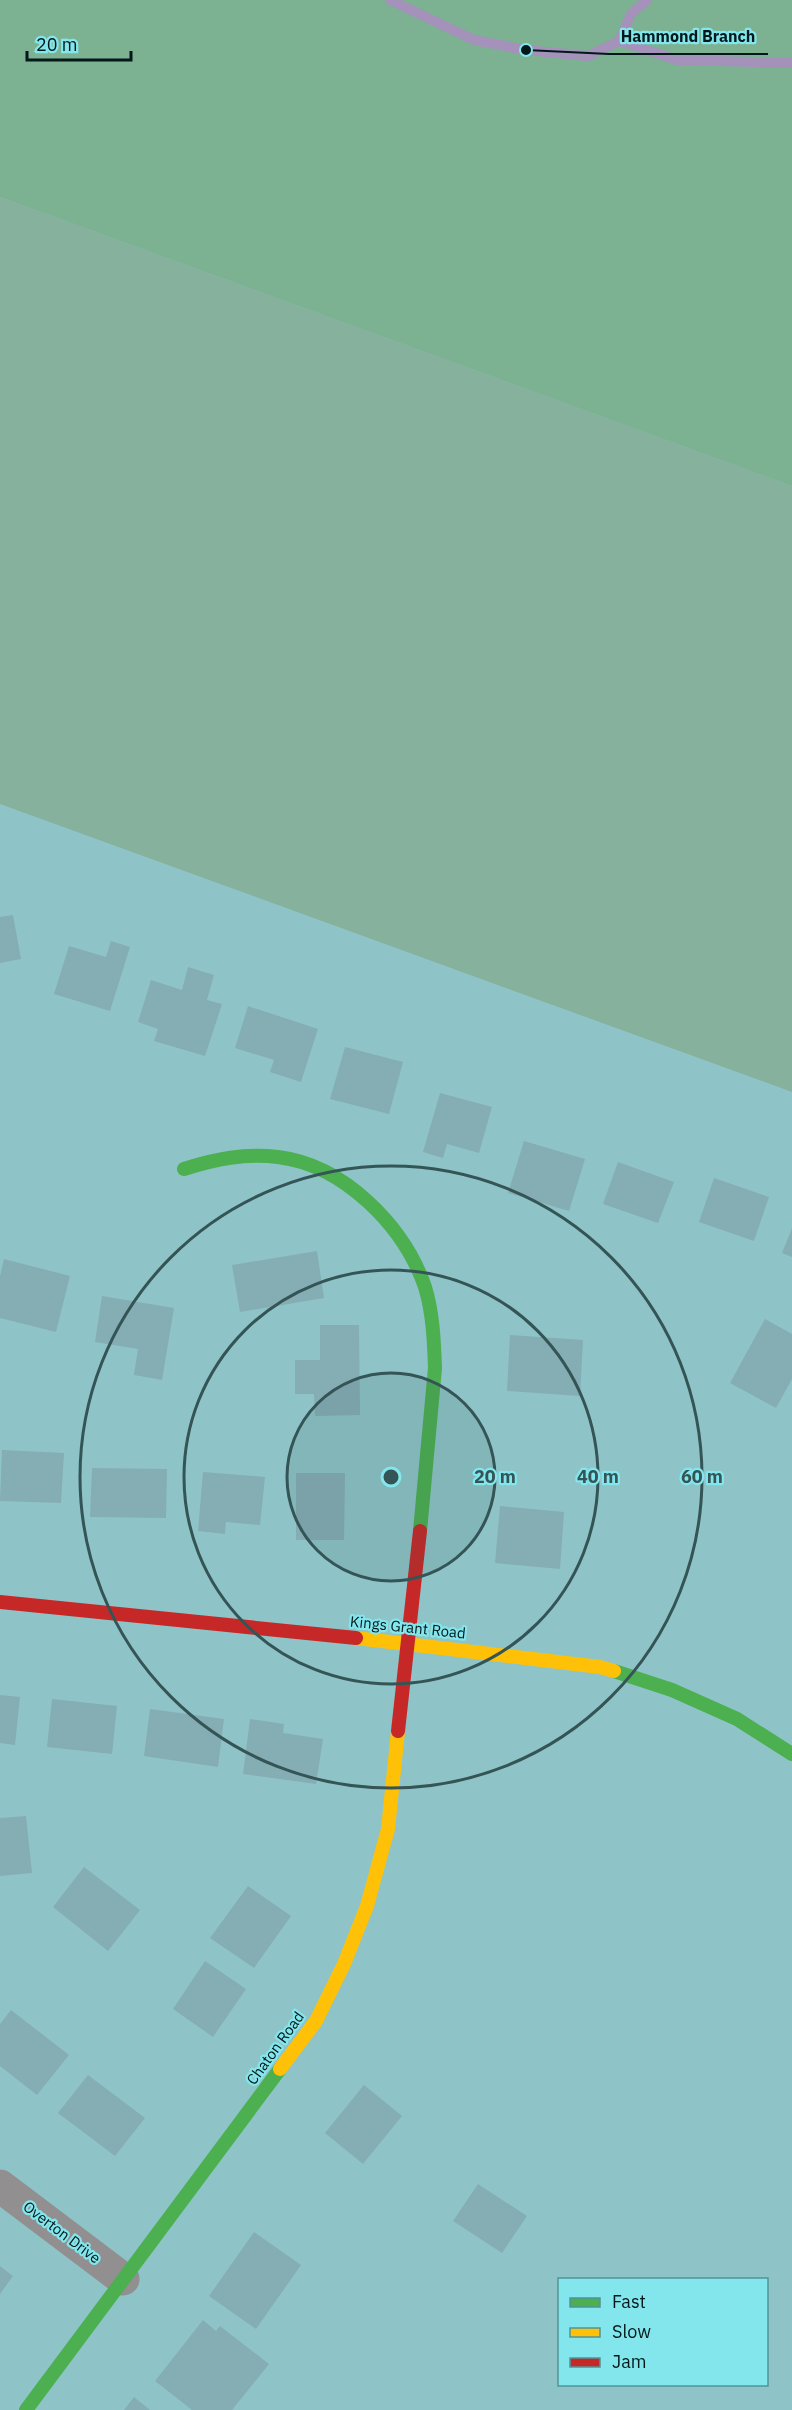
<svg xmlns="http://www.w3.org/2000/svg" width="792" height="2410" viewBox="0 0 792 2410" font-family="'IBM Plex Sans',sans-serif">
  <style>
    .green { fill: #86b29d }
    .forest { fill: #7cb192 }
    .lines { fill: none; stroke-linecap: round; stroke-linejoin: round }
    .stream { stroke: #a492bb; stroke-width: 10 }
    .building { fill: #85adb4 }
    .street { stroke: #918f90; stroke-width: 33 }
    .fast { stroke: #4caf50; stroke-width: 14 }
    .slow { stroke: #ffc107; stroke-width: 14 }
    .jam { stroke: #c62828; stroke-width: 14 }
    .ring { fill: none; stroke: #345456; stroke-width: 3 }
    .labels { text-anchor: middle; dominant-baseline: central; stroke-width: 4.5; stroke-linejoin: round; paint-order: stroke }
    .street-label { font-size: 15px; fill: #031819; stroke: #83e6ed }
    .centre { fill: #345456; stroke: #83e6ed; stroke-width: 3 }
    .ring-label { font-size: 18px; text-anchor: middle; font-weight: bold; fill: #345456; stroke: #83e6ed; stroke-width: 4.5; stroke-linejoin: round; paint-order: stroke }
    .leader { fill: none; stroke: #031819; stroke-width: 2 }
    .callout-dot { fill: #031819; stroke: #83e6ed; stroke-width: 2 }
    .callout-label { font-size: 16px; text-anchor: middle; font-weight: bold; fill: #031819; stroke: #83e6ed; stroke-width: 4.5; stroke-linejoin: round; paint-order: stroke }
  </style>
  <rect width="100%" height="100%" fill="#8ec4c8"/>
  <path class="green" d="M 0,197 L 792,486 L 792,1092 L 0,804 Z"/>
  <path class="forest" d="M 0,0 L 792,0 L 792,486 L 0,197 Z"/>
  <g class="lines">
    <g class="stream">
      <path d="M 390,0 L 474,40 L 526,50 L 588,56 L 619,41 L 631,14 L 647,0"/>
      <path d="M 619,41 L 677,60 L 792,63"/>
    </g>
  </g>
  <g class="building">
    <path d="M 13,915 L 21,959 L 0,963 L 0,917 Z"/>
    <path d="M 111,941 L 130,947 L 110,1011 L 54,994 L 69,946 L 106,957 Z"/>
    <path d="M 188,967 L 214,975 L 207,1000 L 222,1004 L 205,1056 L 154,1041 L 158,1029 L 138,1022 L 151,980 L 182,990 Z"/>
    <path d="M 248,1006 L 318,1029 L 301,1082 L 270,1072 L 274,1060 L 235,1048 Z"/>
    <path d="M 345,1047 L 403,1062 L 389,1114 L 330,1099 Z"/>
    <path d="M 440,1093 L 492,1107 L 479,1153 L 447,1144 L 443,1158 L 423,1152 Z"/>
    <path d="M 524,1141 L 585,1159 L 569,1211 L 508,1193 Z"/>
    <path d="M 618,1162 L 674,1182 L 658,1223 L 603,1204 Z"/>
    <path d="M 714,1178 L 769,1197 L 754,1241 L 699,1222 Z"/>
    <path d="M 792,1228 L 792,1257 L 782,1253 Z"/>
    <path d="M 317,1251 L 324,1298 L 240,1312 L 232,1265 Z"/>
    <path d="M 4,1259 L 70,1276 L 56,1332 L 0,1318 L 0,1276 Z"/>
    <path d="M 102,1296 L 174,1308 L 162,1380 L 134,1375 L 138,1349 L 95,1342 Z"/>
    <path d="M 765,1319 L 792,1334 L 792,1379 L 776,1408 L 730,1383 Z"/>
    <path d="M 320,1325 L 359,1325 L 360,1415 L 315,1416 L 314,1394 L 295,1394 L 295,1360 L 320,1360 Z"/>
    <path d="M 510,1335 L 583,1340 L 580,1396 L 507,1391 Z"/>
    <path d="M 2,1450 L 64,1453 L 61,1503 L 0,1501 Z"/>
    <path d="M 92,1468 L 167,1469 L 166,1518 L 90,1517 Z"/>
    <path d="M 203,1472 L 265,1477 L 260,1525 L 226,1522 L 225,1534 L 198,1531 Z"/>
    <path d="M 296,1473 L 345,1473 L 344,1540 L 296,1540 Z"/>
    <path d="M 500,1506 L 564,1512 L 560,1569 L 495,1563 Z"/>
    <path d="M 0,1695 L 20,1697 L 15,1745 L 0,1743 Z"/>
    <path d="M 52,1699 L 117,1706 L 112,1754 L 47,1747 Z"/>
    <path d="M 150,1709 L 224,1719 L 218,1767 L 144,1756 Z"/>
    <path d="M 250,1719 L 284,1724 L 283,1733 L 323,1739 L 316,1784 L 243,1774 Z"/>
    <path d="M 26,1816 L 32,1873 L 0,1876 L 0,1818 Z"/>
    <path d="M 84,1867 L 140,1910 L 108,1951 L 53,1907 Z"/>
    <path d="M 248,1886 L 291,1916 L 254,1968 L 210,1938 Z"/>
    <path d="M 205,1961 L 246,1989 L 213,2037 L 173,2009 Z"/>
    <path d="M 11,2010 L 69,2055 L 37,2095 L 0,2066 L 0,2024 Z"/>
    <path d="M 88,2075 L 145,2118 L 115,2156 L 58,2113 Z"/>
    <path d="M 364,2085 L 402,2116 L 363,2164 L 325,2133 Z"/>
    <path d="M 478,2184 L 527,2216 L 502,2253 L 453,2221 Z"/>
    <path d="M 254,2232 L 301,2265 L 256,2329 L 209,2296 Z"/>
    <path d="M 0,2266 L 13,2276 L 0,2294 Z"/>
    <path d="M 203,2320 L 216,2331 L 220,2326 L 269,2364 L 232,2410 L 192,2410 L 155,2381 Z"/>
    <path d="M 134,2397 L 150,2410 L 124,2410 Z"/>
  </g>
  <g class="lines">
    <path class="street" d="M 0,2186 L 123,2279"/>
    <g class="fast">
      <path d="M 184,1169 C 215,1159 245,1153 278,1157 C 344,1165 404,1226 425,1287 C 433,1313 434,1341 435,1368 L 420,1531"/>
      <path d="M 614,1671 L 672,1690 L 737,1719 L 792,1754"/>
      <path d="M 26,2410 L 280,2069"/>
    </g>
    <g class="slow">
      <path d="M 356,1638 L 600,1667 L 614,1671"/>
      <path d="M 280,2069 L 316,2021 L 344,1964 L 367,1906 L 388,1829 L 398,1731"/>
    </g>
    <g class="jam">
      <path d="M 0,1602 L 356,1638"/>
      <path d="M 398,1731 L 420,1531"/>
    </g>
  </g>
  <circle cx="391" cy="1477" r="104" fill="#345456" fill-opacity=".12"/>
  <g class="ring">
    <circle cx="391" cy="1477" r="104"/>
    <circle cx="391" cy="1477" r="207"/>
    <circle cx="391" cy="1477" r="311"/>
  </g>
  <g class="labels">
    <g class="street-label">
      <text transform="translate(408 1627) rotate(6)">Kings Grant Road</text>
      <text transform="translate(275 2048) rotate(-54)">Chaton Road</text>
      <text transform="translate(62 2232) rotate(37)">Overton Drive</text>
    </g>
  </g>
  <circle cx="391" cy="1477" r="9" class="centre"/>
  <g class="ring-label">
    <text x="495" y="1483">20 m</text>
    <text x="598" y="1483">40 m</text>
    <text x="702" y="1483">60 m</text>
  </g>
  <path class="leader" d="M526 50L609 54H768"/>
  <circle class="callout-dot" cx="526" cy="50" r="6"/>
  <g class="callout-label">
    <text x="688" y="42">Hammond Branch</text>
  </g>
  <rect x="558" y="2278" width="210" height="108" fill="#83e6ed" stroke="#509498" stroke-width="1.5"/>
  <rect x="570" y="2298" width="30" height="9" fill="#4caf50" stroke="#509498" stroke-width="1.5"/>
  <text x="612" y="2308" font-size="18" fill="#031819">Fast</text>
  <rect x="570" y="2328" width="30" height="9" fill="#ffc107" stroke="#509498" stroke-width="1.5"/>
  <text x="612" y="2338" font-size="18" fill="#031819">Slow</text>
  <rect x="570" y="2358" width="30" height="9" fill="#c62828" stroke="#509498" stroke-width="1.5"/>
  <text x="612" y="2368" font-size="18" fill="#031819">Jam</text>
  <path d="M27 51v9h104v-9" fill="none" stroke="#031819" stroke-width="3"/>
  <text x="36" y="51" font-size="18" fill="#031819" stroke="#83e6ed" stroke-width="4.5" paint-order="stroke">20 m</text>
</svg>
